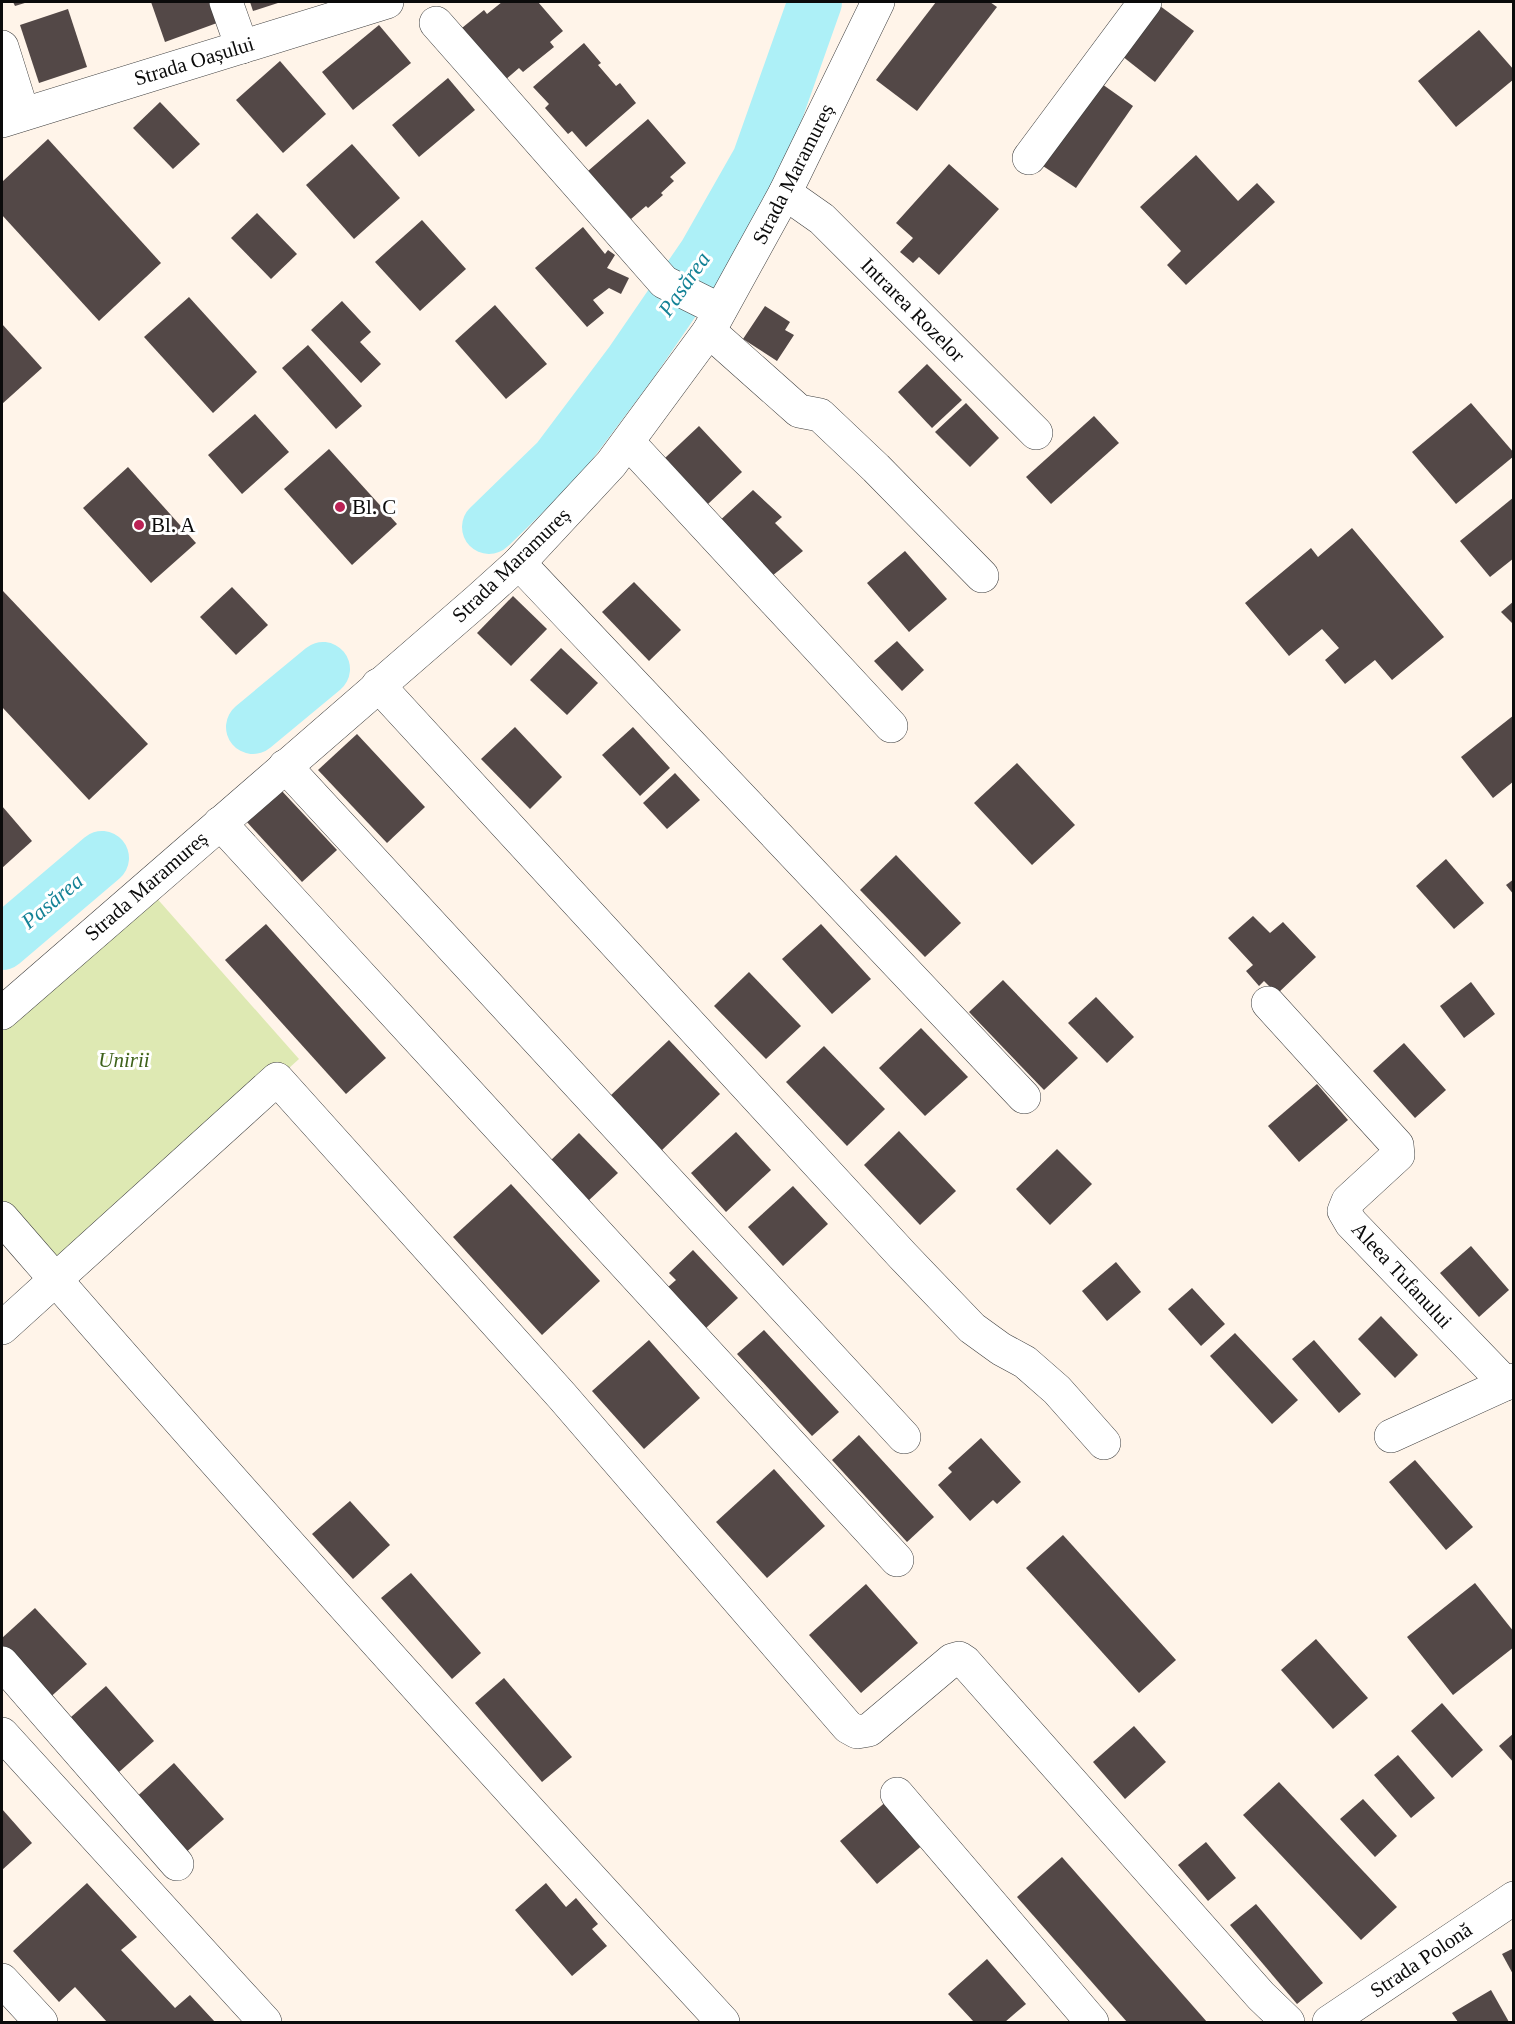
<svg xmlns="http://www.w3.org/2000/svg" width="1515" height="2024" viewBox="0 0 1515 2024" font-family="Georgia,serif">
  <style>
    .green { fill: #dee9b3 }
    .lines { fill: none; stroke-linecap: round; stroke-linejoin: round }
    .river { stroke: #adf0f7; stroke-width: 54 }
    .building { fill: #534847 }
    .minor-casing { stroke: #3e3e3e; stroke-width: 34 }
    .minor { stroke: #fff; stroke-width: 33 }
    .poi-dot { fill: #b25; stroke: #fff; stroke-width: 2 }
    .labels { text-anchor: middle; dominant-baseline: central; stroke-width: 6; stroke-linejoin: round; paint-order: stroke }
    .street-label { font-size: 21px; fill: #0b0b0b; stroke: #fff }
    .poi-label { font-size: 21px; fill: #0b0b0b; stroke: #fff; text-anchor: start }
    .park-label { font-size: 21px; font-style: italic; fill: #3e621b; stroke: #fff }
    .water-label { font-size: 22px; font-style: italic; fill: #148296; stroke: #fff }
  </style>
  <rect width="100%" height="100%" fill="#fff4e9"/>
  <path class="green" d="M 146,886 L 299,1059 L 55,1280 L 2,1218 L 2,1013 Z"/>
  <g class="lines">
    <g class="river">
      <path d="M 489,527 L 558,460 L 631,363 L 705,255 L 759,160 L 815,2"/>
      <path d="M 253,727 L 323,669"/>
      <path d="M 2,943 L 102,858"/>
    </g>
  </g>
  <g class="building">
    <path d="M 13,2 L 28,2 L 15,6 Z"/>
    <path d="M 151,2 L 209,2 L 217,23 L 165,42 Z"/>
    <path d="M 250,2 L 281,2 L 253,11 Z"/>
    <path d="M 502,2 L 538,2 L 563,31 L 550,42 L 554,47 L 523,72 L 519,68 L 504,81 L 457,32 L 484,10 L 487,14 Z"/>
    <path d="M 936,2 L 990,2 L 997,7 L 917,111 L 876,80 Z"/>
    <path d="M 1160,6 L 1194,31 L 1155,82 L 1122,56 Z"/>
    <path d="M 68,9 L 87,67 L 39,83 L 20,25 Z"/>
    <path d="M 379,25 L 411,63 L 353,110 L 322,72 Z"/>
    <path d="M 1479,30 L 1514,70 L 1514,79 L 1456,127 L 1418,81 Z"/>
    <path d="M 584,43 L 601,63 L 598,65 L 616,86 L 620,83 L 636,103 L 586,147 L 572,131 L 568,134 L 545,108 L 549,104 L 533,87 Z"/>
    <path d="M 280,61 L 326,114 L 283,153 L 236,100 Z"/>
    <path d="M 1092,77 L 1133,106 L 1076,188 L 1034,160 Z"/>
    <path d="M 448,78 L 475,110 L 419,157 L 392,125 Z"/>
    <path d="M 160,102 L 200,144 L 173,169 L 133,128 Z"/>
    <path d="M 648,119 L 686,163 L 670,177 L 674,181 L 661,193 L 663,195 L 648,208 L 646,206 L 631,219 L 588,171 Z"/>
    <path d="M 48,139 L 161,263 L 99,321 L 2,215 L 2,182 Z"/>
    <path d="M 352,144 L 400,198 L 354,239 L 306,185 Z"/>
    <path d="M 1196,155 L 1238,201 L 1257,183 L 1275,202 L 1186,285 L 1167,265 L 1181,251 L 1140,207 Z"/>
    <path d="M 949,164 L 999,209 L 939,275 L 919,257 L 913,263 L 900,252 L 913,238 L 896,223 Z"/>
    <path d="M 257,213 L 297,254 L 271,279 L 231,238 Z"/>
    <path d="M 422,220 L 466,269 L 420,311 L 375,262 Z"/>
    <path d="M 583,227 L 605,254 L 608,250 L 615,255 L 607,268 L 629,278 L 621,294 L 609,288 L 593,300 L 604,313 L 587,327 L 535,268 Z"/>
    <path d="M 189,297 L 257,372 L 213,413 L 144,337 Z"/>
    <path d="M 342,301 L 371,332 L 360,342 L 381,364 L 361,383 L 311,330 Z"/>
    <path d="M 495,305 L 547,364 L 506,399 L 455,341 Z"/>
    <path d="M 765,306 L 790,322 L 785,330 L 794,335 L 777,361 L 743,339 Z"/>
    <path d="M 2,324 L 42,368 L 2,404 Z"/>
    <path d="M 308,345 L 362,406 L 336,429 L 282,368 Z"/>
    <path d="M 927,364 L 962,400 L 932,428 L 898,392 Z"/>
    <path d="M 966,403 L 999,438 L 970,467 L 935,432 Z"/>
    <path d="M 1471,403 L 1514,453 L 1514,456 L 1456,504 L 1412,452 Z"/>
    <path d="M 255,414 L 289,452 L 242,494 L 208,455 Z"/>
    <path d="M 1094,416 L 1119,443 L 1051,504 L 1026,477 Z"/>
    <path d="M 699,426 L 742,472 L 708,504 L 665,458 Z"/>
    <path d="M 329,449 L 397,524 L 352,565 L 284,489 Z"/>
    <path d="M 128,467 L 196,543 L 151,583 L 83,508 Z"/>
    <path d="M 753,490 L 782,517 L 775,523 L 803,551 L 772,576 L 716,524 Z"/>
    <path d="M 1514,497 L 1514,558 L 1490,577 L 1460,541 Z"/>
    <path d="M 1352,528 L 1444,637 L 1392,680 L 1375,660 L 1345,684 L 1325,660 L 1339,648 L 1322,629 L 1289,656 L 1245,603 L 1311,548 L 1318,557 Z"/>
    <path d="M 905,551 L 947,599 L 909,632 L 867,583 Z"/>
    <path d="M 634,582 L 681,630 L 649,661 L 602,612 Z"/>
    <path d="M 232,587 L 268,625 L 236,655 L 200,617 Z"/>
    <path d="M 3,591 L 148,744 L 89,800 L 2,707 L 2,593 Z"/>
    <path d="M 513,596 L 547,629 L 511,666 L 477,633 Z"/>
    <path d="M 1514,601 L 1514,625 L 1501,612 Z"/>
    <path d="M 897,641 L 924,670 L 902,691 L 874,661 Z"/>
    <path d="M 561,648 L 598,683 L 567,715 L 530,680 Z"/>
    <path d="M 1514,715 L 1514,781 L 1493,798 L 1461,757 Z"/>
    <path d="M 515,727 L 562,777 L 530,809 L 481,759 Z"/>
    <path d="M 633,727 L 670,768 L 640,796 L 602,755 Z"/>
    <path d="M 357,734 L 425,807 L 387,843 L 318,770 Z"/>
    <path d="M 1017,763 L 1075,825 L 1032,865 L 974,803 Z"/>
    <path d="M 675,773 L 700,800 L 667,829 L 643,803 Z"/>
    <path d="M 280,789 L 337,850 L 302,882 L 246,821 Z"/>
    <path d="M 2,806 L 32,841 L 2,868 Z"/>
    <path d="M 896,855 L 961,923 L 925,957 L 860,890 Z"/>
    <path d="M 1446,859 L 1484,903 L 1454,929 L 1416,886 Z"/>
    <path d="M 1514,879 L 1514,895 L 1506,885 Z"/>
    <path d="M 1253,916 L 1270,933 L 1283,922 L 1316,957 L 1277,994 L 1264,981 L 1259,986 L 1246,971 L 1253,965 L 1228,938 Z"/>
    <path d="M 266,924 L 386,1058 L 346,1094 L 225,960 Z"/>
    <path d="M 821,924 L 871,979 L 832,1014 L 782,959 Z"/>
    <path d="M 749,972 L 801,1026 L 766,1059 L 714,1006 Z"/>
    <path d="M 1003,980 L 1078,1058 L 1044,1090 L 969,1012 Z"/>
    <path d="M 1471,982 L 1495,1014 L 1464,1038 L 1440,1006 Z"/>
    <path d="M 1096,997 L 1134,1037 L 1107,1063 L 1068,1023 Z"/>
    <path d="M 921,1028 L 968,1077 L 925,1116 L 879,1068 Z"/>
    <path d="M 669,1040 L 720,1094 L 661,1151 L 609,1097 Z"/>
    <path d="M 1404,1043 L 1446,1090 L 1415,1118 L 1373,1071 Z"/>
    <path d="M 824,1046 L 885,1109 L 847,1146 L 786,1082 Z"/>
    <path d="M 1317,1084 L 1348,1120 L 1299,1162 L 1268,1126 Z"/>
    <path d="M 899,1131 L 956,1191 L 920,1225 L 864,1165 Z"/>
    <path d="M 736,1132 L 771,1170 L 726,1212 L 691,1173 Z"/>
    <path d="M 579,1133 L 618,1173 L 587,1202 L 548,1163 Z"/>
    <path d="M 1057,1149 L 1092,1184 L 1050,1225 L 1016,1189 Z"/>
    <path d="M 511,1184 L 600,1281 L 542,1335 L 453,1237 Z"/>
    <path d="M 793,1186 L 828,1224 L 783,1266 L 748,1227 Z"/>
    <path d="M 1471,1246 L 1509,1290 L 1479,1317 L 1440,1273 Z"/>
    <path d="M 693,1250 L 738,1298 L 706,1328 L 668,1287 L 676,1280 L 669,1273 Z"/>
    <path d="M 1116,1262 L 1141,1292 L 1107,1321 L 1082,1291 Z"/>
    <path d="M 1192,1288 L 1225,1324 L 1201,1346 L 1168,1309 Z"/>
    <path d="M 1381,1316 L 1418,1355 L 1395,1378 L 1358,1339 Z"/>
    <path d="M 764,1330 L 839,1412 L 812,1436 L 737,1354 Z"/>
    <path d="M 1235,1333 L 1298,1400 L 1272,1424 L 1210,1356 Z"/>
    <path d="M 649,1340 L 700,1398 L 644,1449 L 592,1391 Z"/>
    <path d="M 1314,1340 L 1361,1394 L 1339,1413 L 1292,1359 Z"/>
    <path d="M 859,1435 L 934,1517 L 907,1542 L 832,1460 Z"/>
    <path d="M 981,1438 L 1021,1482 L 997,1504 L 993,1500 L 970,1521 L 938,1485 L 952,1472 L 948,1468 Z"/>
    <path d="M 1415,1460 L 1473,1527 L 1446,1550 L 1389,1482 Z"/>
    <path d="M 774,1469 L 825,1526 L 767,1578 L 716,1522 Z"/>
    <path d="M 350,1501 L 390,1545 L 353,1579 L 312,1534 Z"/>
    <path d="M 1063,1535 L 1176,1660 L 1139,1693 L 1026,1568 Z"/>
    <path d="M 411,1573 L 481,1653 L 452,1679 L 381,1598 Z"/>
    <path d="M 1475,1583 L 1514,1632 L 1514,1647 L 1453,1695 L 1407,1637 Z"/>
    <path d="M 866,1584 L 918,1643 L 861,1693 L 809,1635 Z"/>
    <path d="M 35,1608 L 87,1664 L 45,1702 L 2,1655 L 2,1638 Z"/>
    <path d="M 1316,1639 L 1368,1698 L 1333,1729 L 1281,1670 Z"/>
    <path d="M 504,1678 L 572,1757 L 542,1782 L 475,1703 Z"/>
    <path d="M 106,1686 L 154,1741 L 110,1780 L 62,1725 Z"/>
    <path d="M 1442,1703 L 1483,1750 L 1452,1778 L 1411,1731 Z"/>
    <path d="M 1134,1726 L 1166,1762 L 1125,1799 L 1093,1762 Z"/>
    <path d="M 1514,1733 L 1514,1763 L 1499,1746 Z"/>
    <path d="M 1398,1755 L 1435,1798 L 1411,1818 L 1374,1775 Z"/>
    <path d="M 174,1763 L 224,1819 L 183,1855 L 133,1800 Z"/>
    <path d="M 1279,1782 L 1397,1907 L 1361,1940 L 1243,1815 Z"/>
    <path d="M 1363,1799 L 1397,1836 L 1375,1857 L 1340,1819 Z"/>
    <path d="M 888,1800 L 925,1843 L 877,1884 L 840,1841 Z"/>
    <path d="M 2,1809 L 32,1843 L 2,1870 Z"/>
    <path d="M 1206,1842 L 1236,1878 L 1208,1901 L 1178,1865 Z"/>
    <path d="M 1062,1857 L 1207,2022 L 1127,2022 L 1017,1897 Z"/>
    <path d="M 87,1883 L 137,1937 L 121,1950 L 175,2008 L 190,1995 L 215,2022 L 107,2022 L 75,1987 L 59,2002 L 13,1951 Z"/>
    <path d="M 546,1883 L 566,1907 L 576,1898 L 598,1924 L 592,1929 L 607,1946 L 572,1976 L 515,1910 Z"/>
    <path d="M 1256,1904 L 1323,1983 L 1297,2004 L 1230,1925 Z"/>
    <path d="M 1514,1948 L 1514,1976 L 1502,1954 Z"/>
    <path d="M 987,1959 L 1026,2004 L 1005,2022 L 974,2022 L 948,1994 Z"/>
    <path d="M 1491,1990 L 1509,2022 L 1458,2022 L 1452,2013 Z"/>
  </g>
  <g class="lines">
    <defs>
      <g id="minor">
        <path d="M 226,2 L 242,47"/>
        <path d="M 436,23 L 664,282 L 720,310"/>
        <path d="M 2,47 L 23,114"/>
        <path d="M 2,121 L 387,2"/>
        <path d="M 1029,158 L 1145,2"/>
        <path d="M 785,193 L 822,219 L 1036,433"/>
        <path d="M 709,331 L 799,411 L 820,415 L 876,468 L 982,576"/>
        <path d="M 628,442 L 891,726"/>
        <path d="M 519,563 L 1024,1097"/>
        <path d="M 378,685 L 903,1256 L 972,1328 L 1001,1349 L 1025,1362 L 1057,1390 L 1104,1443"/>
        <path d="M 285,766 L 904,1437"/>
        <path d="M 220,823 L 897,1560"/>
        <path d="M 1268,1003 L 1397,1145 L 1398,1155 L 1348,1201 L 1344,1211 L 1351,1223 L 1506,1384"/>
        <path d="M 2,1013 L 478,600 L 519,563 L 611,464 L 709,331 L 785,193 L 878,2"/>
        <path d="M 2,1218 C 238,1490 479,1758 723,2022"/>
        <path d="M 2,1328 L 277,1079 L 562,1396 L 848,1727 L 857,1732 L 869,1730 L 952,1660 L 959,1658 L 965,1662 L 1261,1996 L 1288,2022"/>
        <path d="M 1391,1436 L 1514,1380"/>
        <path d="M 2,1663 L 177,1864"/>
        <path d="M 2,1734 L 265,2022"/>
        <path d="M 897,1794 L 1092,2022"/>
        <path d="M 2,1980 L 41,2022"/>
        <path d="M 1329,2022 L 1514,1898"/>
      </g>
    </defs>
    <use href="#minor" class="minor-casing"/>
    <use href="#minor" class="minor"/>
  </g>
  <g class="poi-dot">
    <circle cx="340" cy="507" r="6"/>
    <circle cx="139" cy="525" r="6"/>
  </g>
  <g class="labels">
    <g class="street-label">
      <text transform="translate(194 61) rotate(-17)">Strada Oașului</text>
      <text transform="translate(793 174) rotate(-63)">Strada Maramureș</text>
      <text transform="translate(913 310) rotate(45)">Intrarea Rozelor</text>
      <text transform="translate(511 565) rotate(-44)">Strada Maramureș</text>
      <text transform="translate(146 886) rotate(-41)">Strada Maramureș</text>
      <text transform="translate(1402 1275) rotate(47)">Aleea Tufanului</text>
      <text transform="translate(1421 1960) rotate(-34)">Strada Polonă</text>
    </g>
    <g class="poi-label">
      <text x="352" y="507">Bl. C</text>
      <text x="151" y="525">Bl. A</text>
    </g>
    <g class="park-label">
      <text x="124" y="1060">Unirii</text>
    </g>
    <g class="water-label">
      <text transform="translate(684 284) rotate(-55)">Pasărea</text>
      <text transform="translate(52 901) rotate(-40)">Pasărea</text>
    </g>
  </g>
  <rect width="1515" height="2024" fill="none" stroke="#0b0b0b" stroke-width="6"/>
</svg>
